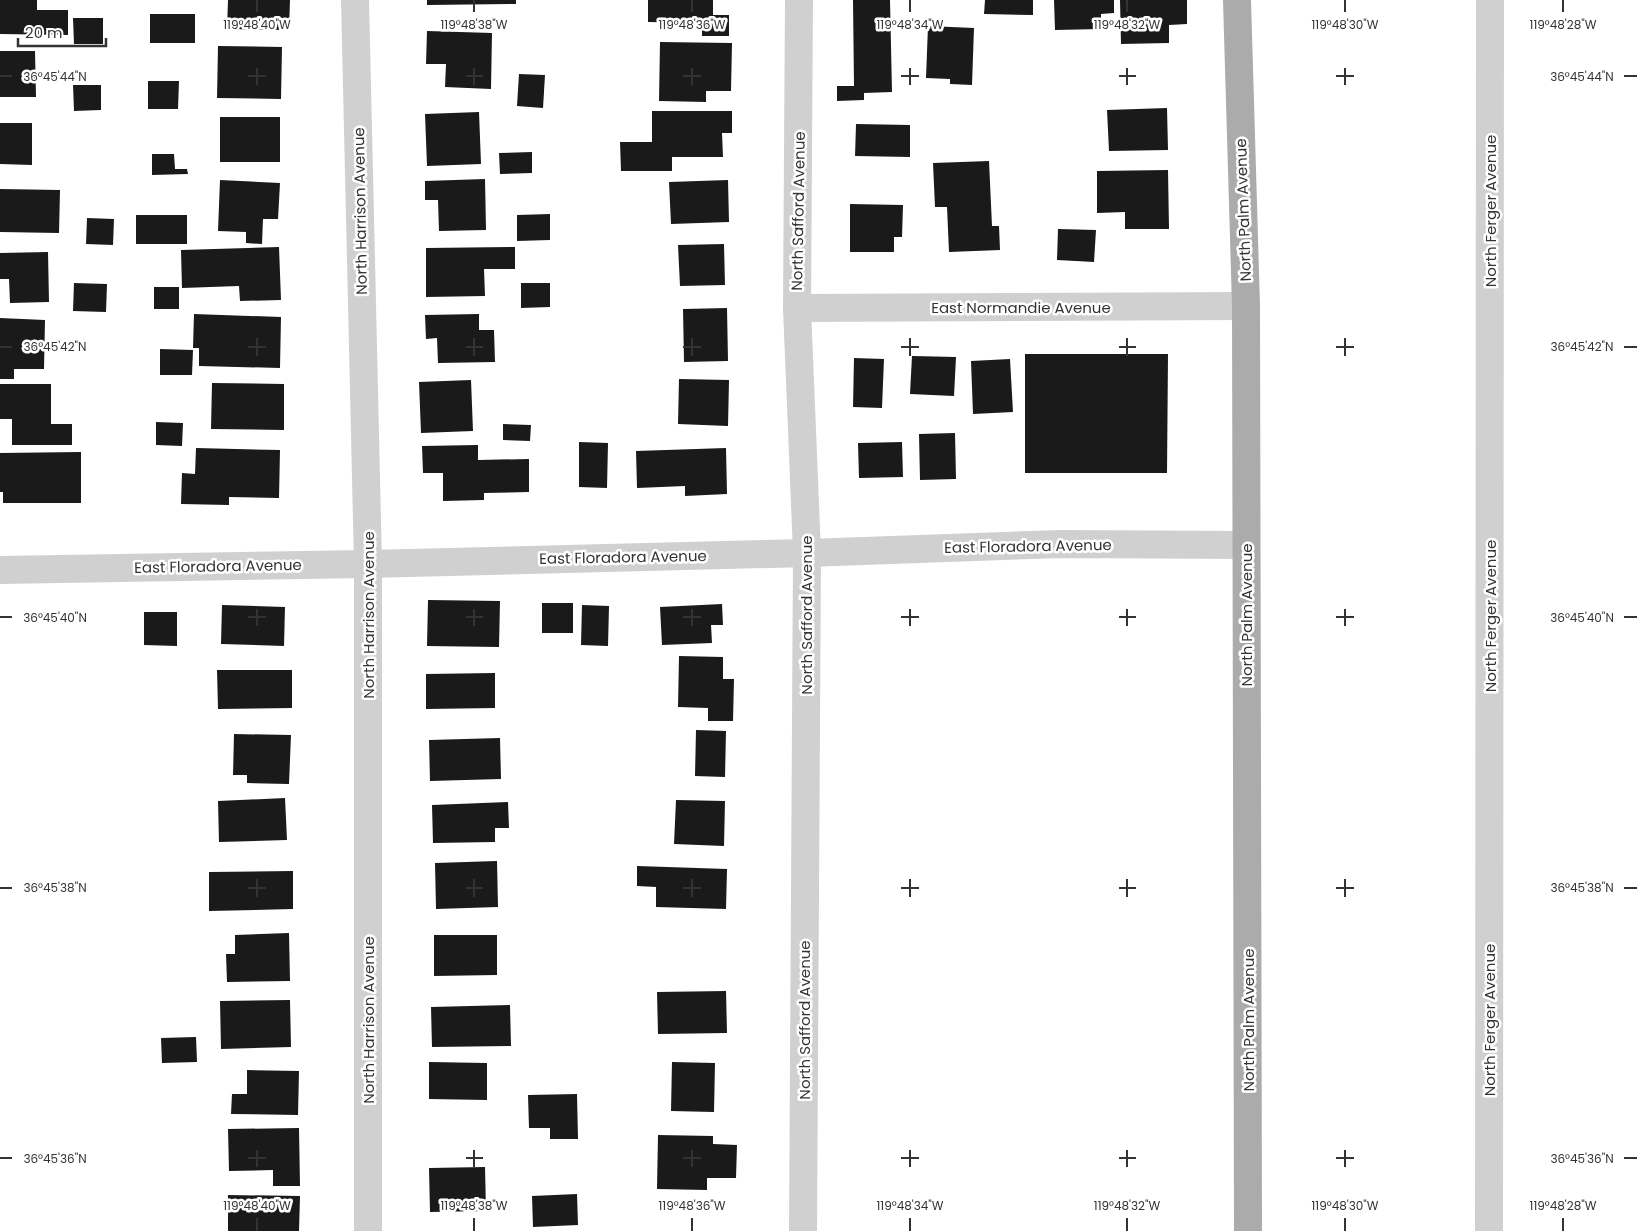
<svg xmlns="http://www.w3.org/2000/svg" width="1637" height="1231" viewBox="0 0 1637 1231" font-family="Poppins,sans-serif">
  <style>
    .building { fill: #1a1a1a }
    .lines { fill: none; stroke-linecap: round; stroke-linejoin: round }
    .minor { stroke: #d0d0d0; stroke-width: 28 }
    .major { stroke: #ababab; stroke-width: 28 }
    .ticks { fill: none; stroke: #333; stroke-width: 2 }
    .labels { text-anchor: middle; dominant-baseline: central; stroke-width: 5; stroke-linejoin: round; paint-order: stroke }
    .street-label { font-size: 15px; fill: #333; stroke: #fff }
    .ticks-label { font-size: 12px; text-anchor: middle; fill: #333; stroke: #fff; stroke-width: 5; stroke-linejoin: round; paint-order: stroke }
  </style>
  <rect width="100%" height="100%" fill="#fff"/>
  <g class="building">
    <path d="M 0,0 L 37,0 L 37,10 L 68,10 L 68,35 L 0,34 Z"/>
    <path d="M 228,0 L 290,0 L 289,30 L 227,29 Z"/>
    <path d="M 427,0 L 516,0 L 516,4 L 427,5 Z"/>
    <path d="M 648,0 L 713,0 L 713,15 L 729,15 L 729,36 L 702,36 L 702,23 L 648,22 Z"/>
    <path d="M 853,0 L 890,0 L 892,92 L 864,93 L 864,100 L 837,101 L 837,86 L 854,86 Z"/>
    <path d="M 985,0 L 1033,0 L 1033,15 L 984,14 Z"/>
    <path d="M 1054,0 L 1114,0 L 1114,13 L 1101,14 L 1101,29 L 1055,30 Z"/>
    <path d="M 1120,0 L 1187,0 L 1187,24 L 1169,25 L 1169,43 L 1121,44 Z"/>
    <rect x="150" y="14" width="45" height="29"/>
    <path d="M 73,18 L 103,18 L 103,44 L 74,44 Z"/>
    <path d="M 928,26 L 974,28 L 972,85 L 950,84 L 950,79 L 926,78 Z"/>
    <path d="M 427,31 L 492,33 L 491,89 L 445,87 L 446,64 L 426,64 Z"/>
    <path d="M 660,42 L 732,43 L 731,91 L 706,91 L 706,102 L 659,101 Z"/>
    <path d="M 218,46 L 282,47 L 281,99 L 217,98 Z"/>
    <path d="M 0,51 L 35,51 L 36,97 L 0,97 Z"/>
    <path d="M 519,74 L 545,75 L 543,108 L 517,106 Z"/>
    <path d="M 148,81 L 179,81 L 178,109 L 148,109 Z"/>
    <path d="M 73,85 L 101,85 L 101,110 L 74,111 Z"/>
    <path d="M 1167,108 L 1168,150 L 1109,151 L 1107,110 Z"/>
    <path d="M 652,111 L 732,111 L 732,133 L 722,133 L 723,157 L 672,157 L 672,171 L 621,171 L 620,142 L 652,142 Z"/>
    <path d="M 479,112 L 481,164 L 427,166 L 425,114 Z"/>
    <rect x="220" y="117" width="60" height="45"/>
    <path d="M 0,123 L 32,123 L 32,165 L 0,164 Z"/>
    <path d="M 856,124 L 910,125 L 910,157 L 855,156 Z"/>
    <path d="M 532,152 L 532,173 L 500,174 L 499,153 Z"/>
    <path d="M 152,154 L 174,154 L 175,169 L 187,169 L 188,174 L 152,175 Z"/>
    <path d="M 989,161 L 992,226 L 999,226 L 1000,250 L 949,252 L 947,207 L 935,207 L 933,163 Z"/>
    <path d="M 1168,170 L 1169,229 L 1125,229 L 1125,212 L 1097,213 L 1097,171 Z"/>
    <path d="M 485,179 L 486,230 L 439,231 L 438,200 L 425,200 L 425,181 Z"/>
    <path d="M 220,180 L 280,183 L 278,219 L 263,219 L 262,244 L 246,243 L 246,232 L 218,231 Z"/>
    <path d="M 728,180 L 729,222 L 671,224 L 669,182 Z"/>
    <path d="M 0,189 L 60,190 L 59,233 L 0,232 Z"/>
    <path d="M 850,204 L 903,205 L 902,237 L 894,237 L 894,252 L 850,252 Z"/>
    <path d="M 550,214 L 550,240 L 517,241 L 517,215 Z"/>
    <rect x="136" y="215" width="51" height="29"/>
    <path d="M 87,218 L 114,219 L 113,245 L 86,244 Z"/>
    <path d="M 1058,229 L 1096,230 L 1094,262 L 1057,260 Z"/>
    <path d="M 724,244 L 725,285 L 680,286 L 678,245 Z"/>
    <path d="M 279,247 L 281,300 L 240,301 L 239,286 L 182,288 L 181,250 Z"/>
    <path d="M 515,247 L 515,269 L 484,269 L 485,296 L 426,297 L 426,248 Z"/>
    <path d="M 48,252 L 49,302 L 10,303 L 9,279 L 0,279 L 0,253 Z"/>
    <path d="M 74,283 L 107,284 L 106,312 L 73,311 Z"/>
    <path d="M 521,283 L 550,283 L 550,307 L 521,308 Z"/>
    <rect x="154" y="287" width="25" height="22"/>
    <path d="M 727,308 L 728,361 L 684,362 L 683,309 Z"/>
    <path d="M 194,314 L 281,317 L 280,368 L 199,366 L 199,348 L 193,348 Z"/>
    <path d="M 479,314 L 479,330 L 494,330 L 495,362 L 438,363 L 437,338 L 426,339 L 425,315 Z"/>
    <path d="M 0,318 L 45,320 L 44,369 L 14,369 L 14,379 L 0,379 Z"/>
    <path d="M 160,349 L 193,350 L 192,375 L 160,375 Z"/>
    <path d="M 1025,354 L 1168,354 L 1167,473 L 1025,473 Z"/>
    <path d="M 912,356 L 956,357 L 954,396 L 910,394 Z"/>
    <path d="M 854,358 L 884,359 L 882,408 L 853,407 Z"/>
    <path d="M 1010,359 L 1013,412 L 973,414 L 971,361 Z"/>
    <path d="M 679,379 L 729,380 L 728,426 L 678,424 Z"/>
    <path d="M 471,380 L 473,431 L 421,433 L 419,382 Z"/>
    <path d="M 212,383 L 284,384 L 284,430 L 211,429 Z"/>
    <path d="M 0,384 L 51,384 L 51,424 L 72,424 L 72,445 L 12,445 L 12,419 L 0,419 Z"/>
    <path d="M 156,422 L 183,423 L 182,446 L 156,445 Z"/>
    <path d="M 503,424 L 531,425 L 530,441 L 503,440 Z"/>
    <path d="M 955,433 L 956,479 L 920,480 L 919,434 Z"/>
    <path d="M 579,442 L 608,443 L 607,488 L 579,487 Z"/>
    <path d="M 902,442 L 903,477 L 859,478 L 858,443 Z"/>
    <path d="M 478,445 L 478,460 L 529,459 L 529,492 L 484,493 L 484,500 L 443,501 L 443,473 L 423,473 L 422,446 Z"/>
    <path d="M 196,448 L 280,450 L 279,498 L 229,497 L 229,505 L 181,504 L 182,473 L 195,474 Z"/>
    <path d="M 726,448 L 727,494 L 685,496 L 685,486 L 637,488 L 636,451 Z"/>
    <path d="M 81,452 L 81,503 L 3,503 L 3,492 L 0,492 L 0,453 Z"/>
    <path d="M 428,600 L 500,601 L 499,647 L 427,646 Z"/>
    <rect x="542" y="603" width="31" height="30"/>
    <path d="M 722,604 L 723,625 L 711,625 L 712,643 L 662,645 L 660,607 Z"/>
    <path d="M 222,605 L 285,607 L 284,646 L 221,644 Z"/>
    <path d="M 582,605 L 609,606 L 608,646 L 581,645 Z"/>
    <path d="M 144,612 L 177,612 L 177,646 L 144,645 Z"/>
    <path d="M 679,656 L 723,657 L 723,679 L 734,679 L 733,721 L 708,721 L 708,708 L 678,707 Z"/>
    <path d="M 217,670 L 292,670 L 292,708 L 218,709 Z"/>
    <path d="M 495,673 L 495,708 L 426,709 L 426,674 Z"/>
    <path d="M 696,730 L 726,731 L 725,777 L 695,776 Z"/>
    <path d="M 234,734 L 291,735 L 289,784 L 247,783 L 247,775 L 233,775 Z"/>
    <path d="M 500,738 L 501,779 L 430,781 L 429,740 Z"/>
    <path d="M 285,798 L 287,840 L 219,842 L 218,801 Z"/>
    <path d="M 676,800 L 725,801 L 724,846 L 674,844 Z"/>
    <path d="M 508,802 L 509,828 L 495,828 L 495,842 L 433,843 L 432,805 Z"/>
    <path d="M 497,861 L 498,907 L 436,909 L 435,863 Z"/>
    <path d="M 637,866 L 727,869 L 726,909 L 656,907 L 656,887 L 637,886 Z"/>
    <path d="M 293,871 L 293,909 L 209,911 L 209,872 Z"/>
    <path d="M 289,933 L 290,981 L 227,982 L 226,954 L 235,954 L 235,935 Z"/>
    <path d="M 434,935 L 497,935 L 497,975 L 434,976 Z"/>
    <path d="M 726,991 L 727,1033 L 658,1034 L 657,992 Z"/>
    <path d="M 290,1000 L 291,1047 L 221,1049 L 220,1001 Z"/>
    <path d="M 510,1005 L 511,1046 L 432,1047 L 431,1007 Z"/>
    <path d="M 196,1037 L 197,1062 L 162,1063 L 161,1038 Z"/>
    <path d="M 429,1062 L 487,1063 L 487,1100 L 429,1099 Z"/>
    <path d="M 672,1062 L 715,1063 L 714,1112 L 671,1111 Z"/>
    <path d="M 247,1070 L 299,1071 L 298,1115 L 231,1114 L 232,1094 L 247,1094 Z"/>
    <path d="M 577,1094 L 578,1139 L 550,1139 L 550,1128 L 529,1128 L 528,1095 Z"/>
    <path d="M 299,1128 L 300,1186 L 273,1186 L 273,1170 L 229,1171 L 228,1129 Z"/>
    <path d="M 658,1135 L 713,1136 L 713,1144 L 737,1145 L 736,1178 L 707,1178 L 707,1190 L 657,1189 Z"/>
    <path d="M 485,1167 L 486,1211 L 430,1212 L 429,1168 Z"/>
    <path d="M 577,1194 L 578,1225 L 533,1227 L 532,1196 Z"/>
    <path d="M 228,1195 L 300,1196 L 299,1231 L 228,1231 Z"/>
  </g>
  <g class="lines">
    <g class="minor">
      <path d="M 355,0 L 368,564 L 368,1231"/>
      <path d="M 799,0 L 797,308 L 807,553 L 803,1231"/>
      <path d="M 797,308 L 1246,306"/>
      <path d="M 0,570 L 368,564 L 807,553 L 1061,544 L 1246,545"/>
      <path d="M 1489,1231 L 1490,0"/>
    </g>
    <path class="major" d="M 1237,0 L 1246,306 L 1248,1231"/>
  </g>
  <path class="ticks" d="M 257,0 L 257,12M 474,0 L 474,12M 692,0 L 692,12M 910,0 L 910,12M 1127,0 L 1127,12M 1345,0 L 1345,12M 1563,0 L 1563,12M 257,68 L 257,85M 474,68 L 474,85M 692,68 L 692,85M 910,68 L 910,85M 1127,68 L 1127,85M 1345,68 L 1345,85M 0,76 L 12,76M 248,76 L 266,76M 466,76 L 483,76M 683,76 L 701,76M 901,76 L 919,76M 1119,76 L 1136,76M 1336,76 L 1354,76M 1624,76 L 1637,76M 257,338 L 257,356M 474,338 L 474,356M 692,338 L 692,356M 910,338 L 910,356M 1127,338 L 1127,356M 1345,338 L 1345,356M 0,347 L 12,347M 248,347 L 266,347M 466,347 L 483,347M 683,347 L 701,347M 901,347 L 919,347M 1119,347 L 1136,347M 1336,347 L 1354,347M 1624,347 L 1637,347M 257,609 L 257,626M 474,609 L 474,626M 692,609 L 692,626M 910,609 L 910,626M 1127,609 L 1127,626M 1345,609 L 1345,626M 0,617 L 12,617M 248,617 L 266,617M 466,617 L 483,617M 683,617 L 701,617M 901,617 L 919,617M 1119,617 L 1136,617M 1336,617 L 1354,617M 1624,617 L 1637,617M 257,879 L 257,897M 474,879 L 474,897M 692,879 L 692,897M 910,879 L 910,897M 1127,879 L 1127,897M 1345,879 L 1345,897M 0,888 L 12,888M 248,888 L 266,888M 466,888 L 483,888M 683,888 L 701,888M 901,888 L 919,888M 1119,888 L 1136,888M 1336,888 L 1354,888M 1624,888 L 1637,888M 257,1150 L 257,1167M 474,1150 L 474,1167M 692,1150 L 692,1167M 910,1150 L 910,1167M 1127,1150 L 1127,1167M 1345,1150 L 1345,1167M 0,1158 L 12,1158M 248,1158 L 266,1158M 466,1158 L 483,1158M 683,1158 L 701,1158M 901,1158 L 919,1158M 1119,1158 L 1136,1158M 1336,1158 L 1354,1158M 1624,1158 L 1637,1158M 257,1218 L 257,1231M 474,1218 L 474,1231M 692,1218 L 692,1231M 910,1218 L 910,1231M 1127,1218 L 1127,1231M 1345,1218 L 1345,1231M 1563,1218 L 1563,1231"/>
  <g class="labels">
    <g class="street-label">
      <text transform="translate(1243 210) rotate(-92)">North Palm Avenue</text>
      <text transform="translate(360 211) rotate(-91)">North Harrison Avenue</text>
      <text transform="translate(798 211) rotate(-89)">North Safford Avenue</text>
      <text transform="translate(1490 211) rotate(-90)">North Ferger Avenue</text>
      <text x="1021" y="307">East Normandie Avenue</text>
      <text transform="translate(1028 546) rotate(-1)">East Floradora Avenue</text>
      <text transform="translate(623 557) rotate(-1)">East Floradora Avenue</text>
      <text transform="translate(218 566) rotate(-1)">East Floradora Avenue</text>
      <text transform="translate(368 615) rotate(-90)">North Harrison Avenue</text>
      <text transform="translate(806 615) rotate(-90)">North Safford Avenue</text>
      <text transform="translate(1246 615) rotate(-90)">North Palm Avenue</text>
      <text transform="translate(1490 616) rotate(-90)">North Ferger Avenue</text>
      <text transform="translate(368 1020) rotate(-90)">North Harrison Avenue</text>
      <text transform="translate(804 1020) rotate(-90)">North Safford Avenue</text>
      <text transform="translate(1248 1020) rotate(-90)">North Palm Avenue</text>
      <text transform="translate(1489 1020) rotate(-90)">North Ferger Avenue</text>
    </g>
  </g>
  <g class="ticks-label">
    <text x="257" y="29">119°48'40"W</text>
    <text x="474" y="29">119°48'38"W</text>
    <text x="692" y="29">119°48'36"W</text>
    <text x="910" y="29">119°48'34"W</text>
    <text x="1127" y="29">119°48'32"W</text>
    <text x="1345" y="29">119°48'30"W</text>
    <text x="1563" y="29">119°48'28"W</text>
    <text x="55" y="81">36°45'44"N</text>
    <text x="1582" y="81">36°45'44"N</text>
    <text x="55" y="351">36°45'42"N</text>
    <text x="1582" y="351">36°45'42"N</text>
    <text x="55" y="622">36°45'40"N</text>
    <text x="1582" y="622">36°45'40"N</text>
    <text x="55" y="892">36°45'38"N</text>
    <text x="1582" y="892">36°45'38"N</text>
    <text x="55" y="1163">36°45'36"N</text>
    <text x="1582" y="1163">36°45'36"N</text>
    <text x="257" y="1210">119°48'40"W</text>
    <text x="474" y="1210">119°48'38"W</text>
    <text x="692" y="1210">119°48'36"W</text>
    <text x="910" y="1210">119°48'34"W</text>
    <text x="1127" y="1210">119°48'32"W</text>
    <text x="1345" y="1210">119°48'30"W</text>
    <text x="1563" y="1210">119°48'28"W</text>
  </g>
  <path d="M18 38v8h88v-8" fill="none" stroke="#333333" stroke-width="2.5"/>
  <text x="25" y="38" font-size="15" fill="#333333" stroke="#ffffff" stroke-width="4" paint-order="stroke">20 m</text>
</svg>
